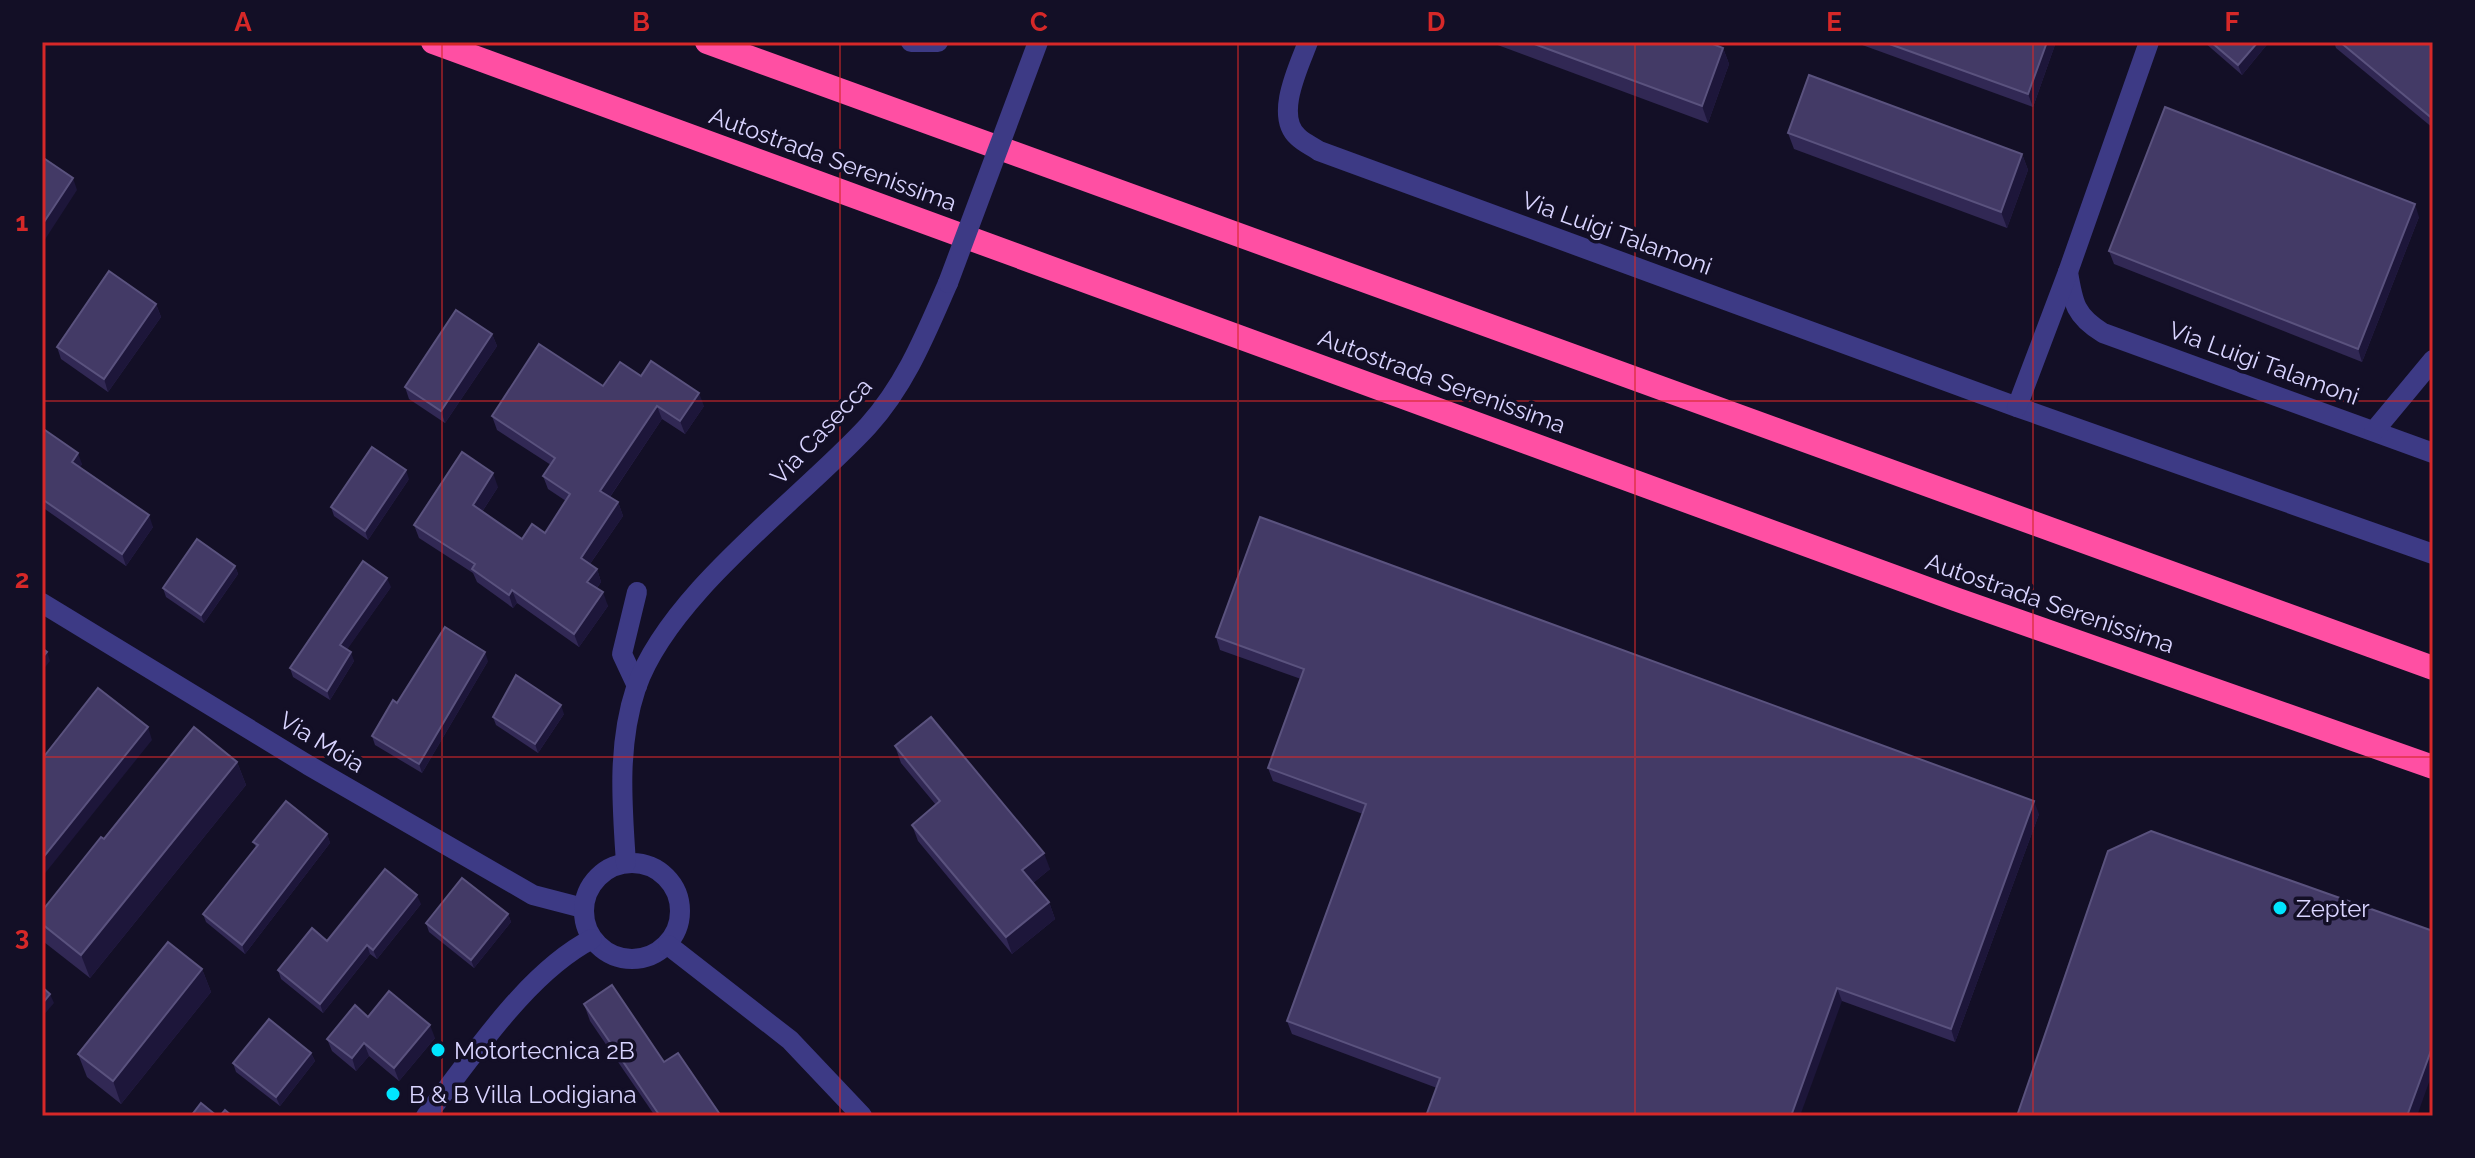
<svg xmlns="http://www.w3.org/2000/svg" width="2475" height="1158" viewBox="0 0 2475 1158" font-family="Raleway,sans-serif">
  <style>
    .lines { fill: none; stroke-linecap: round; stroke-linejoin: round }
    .minor { stroke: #3d3a85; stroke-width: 20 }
    .motorway { stroke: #ff4fa3; stroke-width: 24 }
    .minor-bridge { stroke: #3d3a85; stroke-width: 20 }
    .wall { fill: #312854 }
    .shaded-wall { fill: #1d163a }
    .building { fill: #433a66; stroke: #5a527e; stroke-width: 2 }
    .grid { fill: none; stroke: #d62828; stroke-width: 2; stroke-opacity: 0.55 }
    .poi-dot { fill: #00e5ff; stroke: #130f26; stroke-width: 3 }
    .labels { text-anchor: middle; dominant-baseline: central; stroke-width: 7; stroke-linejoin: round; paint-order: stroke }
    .street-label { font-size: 24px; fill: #d9d4ff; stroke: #130f26 }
    .poi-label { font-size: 24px; fill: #d9d4ff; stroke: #130f26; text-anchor: start }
    .neatline { fill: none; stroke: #d62828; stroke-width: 3 }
    .grid-label { font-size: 26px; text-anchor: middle; font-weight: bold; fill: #d62828 }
  </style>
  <rect width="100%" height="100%" fill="#130f26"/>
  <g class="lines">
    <g class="minor">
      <path d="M 911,42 L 938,42"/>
      <path d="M 1308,42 C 1299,66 1274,116 1298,137 C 1304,143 1312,146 1319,151 L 2017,407 L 2433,554"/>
      <path d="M 2068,272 C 2073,303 2075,316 2103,333 L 2433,453"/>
      <path d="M 2017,407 L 2068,272 L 2149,42"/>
      <path d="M 2374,431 L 2433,360"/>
      <path d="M 637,592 L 622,654 L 637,686"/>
      <path d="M 42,603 L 308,765 L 533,895 L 583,908"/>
      <circle cx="632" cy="911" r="48"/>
      <path d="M 626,863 C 622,804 617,745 636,688 C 669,593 800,500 868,426 C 906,384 926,333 948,283"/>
      <path d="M 668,945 L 790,1040 L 862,1116"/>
      <path d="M 426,1116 C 472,1058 526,973 592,939"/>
    </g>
    <g class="motorway">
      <path d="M 433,42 L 1955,599 L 2433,767"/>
      <path d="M 707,42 L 2433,668"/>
    </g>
    <path class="minor-bridge" d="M 948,283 L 1038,42"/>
  </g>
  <g class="wall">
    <path d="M 1495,42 L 1708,42 L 1723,48 L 1729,64 L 1708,123 L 1495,44 Z"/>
    <path d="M 1854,42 L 2056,42 L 2033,107 Z"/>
    <path d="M 2204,42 L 2269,42 L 2242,75 Z"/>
    <path d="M 2334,42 L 2433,42 L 2433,128 L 2336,48 Z"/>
    <path d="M 1788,133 L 2022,154 L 2028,170 L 2007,228 L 1794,149 Z"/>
    <path d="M 2419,217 L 2362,362 L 2114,264 L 2109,251 Z"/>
    <path d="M 156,304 L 161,317 L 108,392 L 61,359 L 57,347 Z"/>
    <path d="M 492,334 L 497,346 L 445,423 L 409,399 L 405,387 Z"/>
    <path d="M 641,376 L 704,406 L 685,434 L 662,419 L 610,497 L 618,502 L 623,516 L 590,564 L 597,569 L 601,582 L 597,588 L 608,606 L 579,647 L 517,603 L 513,608 L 477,582 L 473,573 L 419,538 L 414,525 L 498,487 L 482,512 L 522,539 L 545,533 L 566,501 L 548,489 L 543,476 L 551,465 L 497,430 L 492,416 Z"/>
    <path d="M 42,428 L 82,464 L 80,467 L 153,527 L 126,566 L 42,507 Z"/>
    <path d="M 409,479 L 368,540 L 334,516 L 331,507 Z"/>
    <path d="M 235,566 L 238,574 L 204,623 L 166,597 L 163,588 Z"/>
    <path d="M 391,587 L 347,649 L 354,661 L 330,700 L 293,677 L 290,668 Z"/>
    <path d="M 1216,637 L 2039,814 L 1955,1042 L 1842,1001 L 1437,1088 L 1292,1034 L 1287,1021 L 1363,814 L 1273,781 L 1268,768 L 1301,679 L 1220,650 Z"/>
    <path d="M 488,661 L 422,773 L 375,745 L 372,736 L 397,703 Z"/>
    <path d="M 564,714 L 538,753 L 496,725 L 493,717 Z"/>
    <path d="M 895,746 L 1050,869 L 1033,883 L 1049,902 L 1055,919 L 1012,954 L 918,841 L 912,825 L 936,805 L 901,763 Z"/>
    <path d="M 237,762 L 246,785 L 90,978 L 44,942 L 42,936 L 42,911 L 104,839 Z"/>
    <path d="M 327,834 L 330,843 L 245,954 L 206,922 L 203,914 L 256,847 L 253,842 Z"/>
    <path d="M 421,904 L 377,959 L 370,954 L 323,1013 L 281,979 L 278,970 L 327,941 Z"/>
    <path d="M 508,914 L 511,922 L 474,968 L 429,932 L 426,923 Z"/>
    <path d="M 202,969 L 211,992 L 121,1104 L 87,1077 L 78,1054 Z"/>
    <path d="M 584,1004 L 664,1062 L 721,1116 L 655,1116 L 590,1021 Z"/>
    <path d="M 368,1017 L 435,1038 L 399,1081 L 369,1056 L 356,1071 L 332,1051 L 327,1039 Z"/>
    <path d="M 311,1053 L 315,1061 L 280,1106 L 236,1072 L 233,1063 Z"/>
  </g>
  <g class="shaded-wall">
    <path d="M 2047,42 L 2056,42 L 2033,107 L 2028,94 Z"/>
    <path d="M 2258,42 L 2269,42 L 2242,75 L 2238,65 Z"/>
    <path d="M 1723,48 L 1729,64 L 1708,123 L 1702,106 Z"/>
    <path d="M 2022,154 L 2028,170 L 2007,228 L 2001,212 Z"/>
    <path d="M 73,178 L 77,190 L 42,244 L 42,225 Z"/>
    <path d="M 2415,204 L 2419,217 L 2362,362 L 2358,349 Z"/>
    <path d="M 156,304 L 161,317 L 108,392 L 104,379 Z"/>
    <path d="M 492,334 L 497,346 L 445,423 L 441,411 Z"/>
    <path d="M 699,393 L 704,406 L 685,434 L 680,421 Z"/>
    <path d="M 657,406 L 662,419 L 605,504 L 600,491 Z"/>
    <path d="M 78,453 L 82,464 L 76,473 L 72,462 Z"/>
    <path d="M 406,470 L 409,479 L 368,540 L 365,531 Z"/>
    <path d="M 493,473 L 498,487 L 478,518 L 473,505 Z"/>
    <path d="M 618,502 L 623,516 L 585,571 L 581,558 Z"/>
    <path d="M 149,515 L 153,527 L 126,566 L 122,554 Z"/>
    <path d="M 235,566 L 238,574 L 204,623 L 201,615 Z"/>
    <path d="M 597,569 L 601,582 L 592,595 L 587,582 Z"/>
    <path d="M 387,578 L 391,587 L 344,654 L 340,645 Z"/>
    <path d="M 512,590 L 517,603 L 513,608 L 509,595 Z"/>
    <path d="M 603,592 L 608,606 L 579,647 L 574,634 Z"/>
    <path d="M 47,652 L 50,661 L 42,671 L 42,658 Z"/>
    <path d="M 351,652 L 354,661 L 330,700 L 327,691 Z"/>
    <path d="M 485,652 L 488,661 L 422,773 L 419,764 Z"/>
    <path d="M 561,705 L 564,714 L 538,753 L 535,744 Z"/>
    <path d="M 148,727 L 152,740 L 42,877 L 42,859 Z"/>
    <path d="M 237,762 L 246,785 L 90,978 L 81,955 Z"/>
    <path d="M 2034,801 L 2039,814 L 1955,1042 L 1951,1029 Z"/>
    <path d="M 327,834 L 330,843 L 245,954 L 242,945 Z"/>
    <path d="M 1044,853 L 1050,869 L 1028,887 L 1022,870 Z"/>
    <path d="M 417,895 L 421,904 L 377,959 L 373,950 Z"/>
    <path d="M 1049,902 L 1055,919 L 1012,954 L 1006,937 Z"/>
    <path d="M 508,914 L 511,922 L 474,968 L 471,960 Z"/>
    <path d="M 367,945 L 370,954 L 323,1013 L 320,1004 Z"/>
    <path d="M 202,969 L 211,992 L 121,1104 L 113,1081 Z"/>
    <path d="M 1837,988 L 1842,1001 L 1800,1116 L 1791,1116 Z"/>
    <path d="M 50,994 L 54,1003 L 42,1017 L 42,1004 Z"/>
    <path d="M 430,1025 L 435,1038 L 399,1081 L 394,1068 Z"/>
    <path d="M 364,1043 L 369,1056 L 356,1071 L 352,1058 Z"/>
    <path d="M 2433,1045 L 2433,1071 L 2417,1116 L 2407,1116 Z"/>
    <path d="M 311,1053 L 315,1061 L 280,1106 L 276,1097 Z"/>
  </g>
  <g class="building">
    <path d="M 1529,42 L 1708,42 L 1723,48 L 1702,106 Z"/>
    <path d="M 1884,42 L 2047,42 L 2028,94 Z"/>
    <path d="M 2211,42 L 2258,42 L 2238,65 Z"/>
    <path d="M 2340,42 L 2433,42 L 2433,119 Z"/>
    <path d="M 1809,75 L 2022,154 L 2001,212 L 1788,133 Z"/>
    <path d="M 2165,107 L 2415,204 L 2358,349 L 2109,251 Z"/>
    <path d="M 42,157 L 73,178 L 42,225 Z"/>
    <path d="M 109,271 L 156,304 L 104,379 L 57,347 Z"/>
    <path d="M 456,310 L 492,334 L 441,411 L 405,387 Z"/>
    <path d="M 539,344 L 603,386 L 620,362 L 641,376 L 651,361 L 699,393 L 680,421 L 657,406 L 600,491 L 618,502 L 581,558 L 597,569 L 587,582 L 603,592 L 574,634 L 512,590 L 509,595 L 472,569 L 475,564 L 414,525 L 462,452 L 493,473 L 473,505 L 522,539 L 532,524 L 545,533 L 570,494 L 543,476 L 555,458 L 492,416 Z"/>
    <path d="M 42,428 L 78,453 L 72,462 L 149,515 L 122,554 L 42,499 Z"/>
    <path d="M 372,447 L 406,470 L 365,531 L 331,507 Z"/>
    <path d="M 1260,517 L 2034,801 L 1951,1029 L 1837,988 L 1791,1116 L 1426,1116 L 1440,1078 L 1287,1021 L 1366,804 L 1268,768 L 1304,669 L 1216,637 Z"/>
    <path d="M 197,539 L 235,566 L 201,615 L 163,588 Z"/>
    <path d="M 363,561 L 387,578 L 340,645 L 351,652 L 327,691 L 290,668 Z"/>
    <path d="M 445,627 L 485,652 L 419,764 L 372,736 L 393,700 L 397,703 Z"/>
    <path d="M 42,648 L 47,652 L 42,658 Z"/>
    <path d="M 516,675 L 561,705 L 535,744 L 493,717 Z"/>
    <path d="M 98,688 L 148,727 L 42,859 L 42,759 Z"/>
    <path d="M 931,717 L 1044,853 L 1022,870 L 1049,902 L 1006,937 L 912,825 L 940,801 L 895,746 Z"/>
    <path d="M 194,727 L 237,762 L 81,955 L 42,924 L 42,911 L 101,837 L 104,839 Z"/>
    <path d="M 286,801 L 327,834 L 242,945 L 203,914 L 258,845 L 253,842 Z"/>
    <path d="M 2151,831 L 2433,931 L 2433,1045 L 2407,1116 L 2017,1116 L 2108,851 Z"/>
    <path d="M 385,869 L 417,895 L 373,950 L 367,945 L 320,1004 L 278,970 L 312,928 L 327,941 Z"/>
    <path d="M 462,878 L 508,914 L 471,960 L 426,923 Z"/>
    <path d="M 168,942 L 202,969 L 113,1081 L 78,1054 Z"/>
    <path d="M 612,985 L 664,1062 L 678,1053 L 721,1116 L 660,1116 L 584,1004 Z"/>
    <path d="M 42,987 L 50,994 L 42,1004 Z"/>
    <path d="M 389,991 L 430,1025 L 394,1068 L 364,1043 L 352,1058 L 327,1039 L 355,1005 L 368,1017 Z"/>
    <path d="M 269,1019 L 311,1053 L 276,1097 L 233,1063 Z"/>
    <path d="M 201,1103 L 217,1116 L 191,1116 Z"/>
    <path d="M 225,1110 L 232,1116 L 220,1116 Z"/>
  </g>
  <path class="grid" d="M 442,42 L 442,1116M 840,42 L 840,1116M 1238,42 L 1238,1116M 1635,42 L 1635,1116M 2033,42 L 2033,1116M 42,401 L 2433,401M 42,757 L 2433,757"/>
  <g class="poi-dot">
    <circle cx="2280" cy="908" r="8"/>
    <circle cx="438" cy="1050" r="8"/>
    <circle cx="393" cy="1094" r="8"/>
  </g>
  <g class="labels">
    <g class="street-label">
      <text transform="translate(833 159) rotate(20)">Autostrada Serenissima</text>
      <text transform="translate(1617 233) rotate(20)">Via Luigi Talamoni</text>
      <text transform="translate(2264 363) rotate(20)">Via Luigi Talamoni</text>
      <text transform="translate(1442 381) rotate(20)">Autostrada Serenissima</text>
      <text transform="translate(821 431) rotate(-47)">Via Casecca</text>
      <text transform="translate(2050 603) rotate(19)">Autostrada Serenissima</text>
      <text transform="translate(322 742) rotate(31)">Via Moia</text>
    </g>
    <g class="poi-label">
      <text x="2296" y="908">Zepter</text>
      <text x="454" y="1050">Motortecnica 2B</text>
      <text x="409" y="1094">B &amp; B Villa Lodigiana</text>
    </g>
  </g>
  <rect width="2475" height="1158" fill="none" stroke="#130f26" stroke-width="88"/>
  <rect x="44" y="44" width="2387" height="1070" class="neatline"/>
  <g class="grid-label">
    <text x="243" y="31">A</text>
    <text x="641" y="31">B</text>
    <text x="1039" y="31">C</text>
    <text x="1436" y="31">D</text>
    <text x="1834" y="31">E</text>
    <text x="2232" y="31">F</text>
    <text x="22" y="231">1</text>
    <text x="22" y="588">2</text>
    <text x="22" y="945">3</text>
  </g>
</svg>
